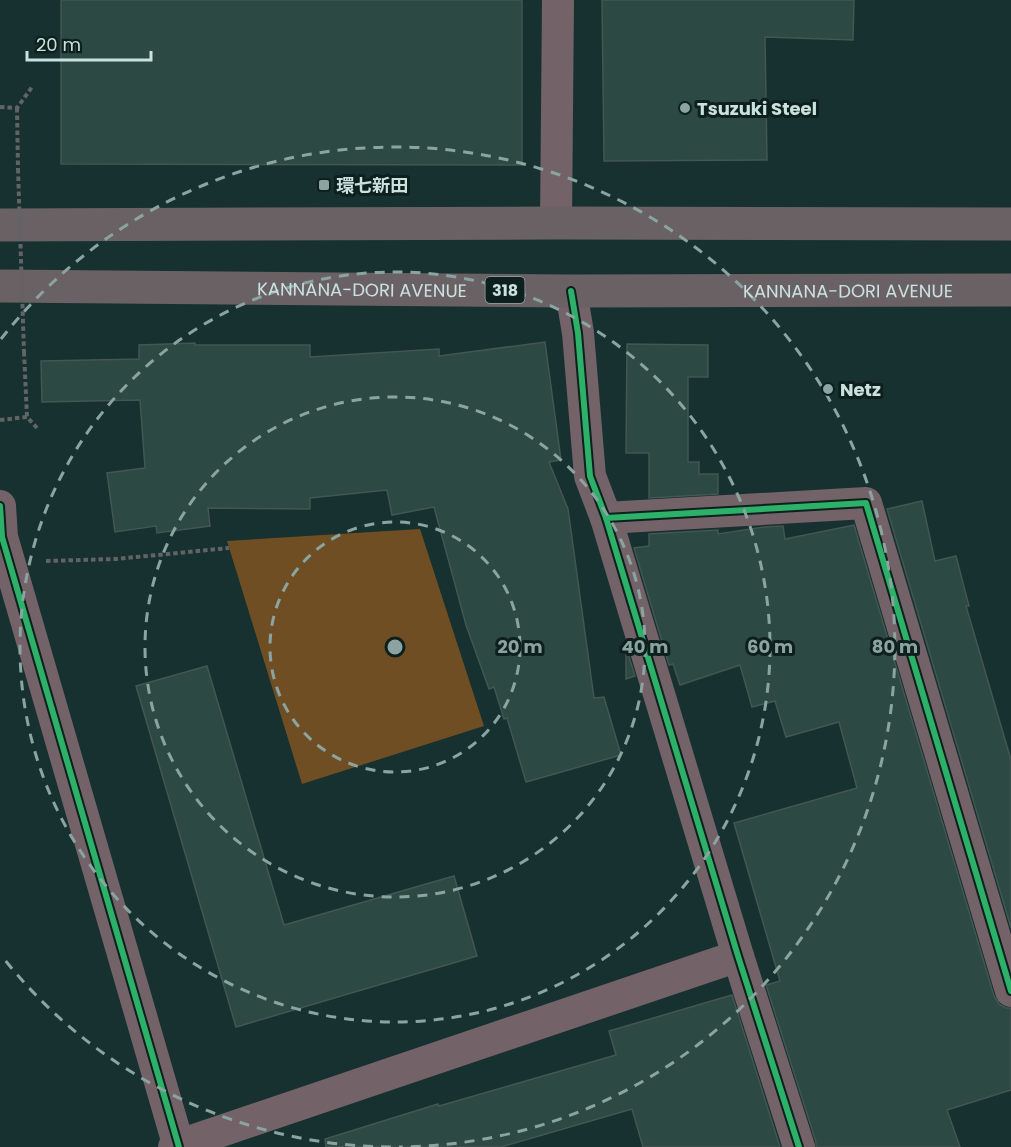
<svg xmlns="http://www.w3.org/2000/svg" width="1011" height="1147" viewBox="0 0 1011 1147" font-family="Poppins,'Noto Sans JP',sans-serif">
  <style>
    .green { fill: #704e23 }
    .building { fill: #2d4943; stroke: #435652; stroke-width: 1.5 }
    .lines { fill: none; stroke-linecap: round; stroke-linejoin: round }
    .path { stroke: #626365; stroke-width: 4; stroke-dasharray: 4.5 3; stroke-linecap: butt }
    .street { stroke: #736267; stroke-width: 32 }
    .primary { stroke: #6a6165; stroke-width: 33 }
    .path-bridge { stroke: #626365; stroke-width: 4; stroke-dasharray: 4.5 3; stroke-linecap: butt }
    .cycleway-casing { stroke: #0d201e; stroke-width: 10 }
    .cycleway { stroke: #2db169; stroke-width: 6 }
    .ring { fill: none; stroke: #8ba4a1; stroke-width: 3; stroke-dasharray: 10 8 }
    .poi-dot { fill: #8ba4a1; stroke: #0d201e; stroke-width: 2 }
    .labels { text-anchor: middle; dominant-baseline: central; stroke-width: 6; stroke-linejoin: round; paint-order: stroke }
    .shield { fill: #0d201e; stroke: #91a8a5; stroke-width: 1.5 }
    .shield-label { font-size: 16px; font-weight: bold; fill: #cae2df }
    .poi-label { font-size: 18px; font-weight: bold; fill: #cae2df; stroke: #0d201e; text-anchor: start }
    .street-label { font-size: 18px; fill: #cae2df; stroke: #0d201e }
    .centre { fill: #8ba4a1; stroke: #0d201e; stroke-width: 3 }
    .ring-label { font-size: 18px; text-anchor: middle; font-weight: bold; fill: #8ba4a1; stroke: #0d201e; stroke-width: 6; stroke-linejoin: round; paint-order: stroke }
  </style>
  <rect width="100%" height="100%" fill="#16312f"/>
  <path class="green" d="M 420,529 L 484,726 L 302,784 L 227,541 Z"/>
  <g class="building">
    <path d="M 61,0 L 522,0 L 522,165 L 61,164 Z"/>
    <path d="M 602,0 L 854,0 L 853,40 L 765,37 L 767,160 L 604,161 Z"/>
    <path d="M 545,342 L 561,460 L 549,462 L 568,509 L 594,698 L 604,697 L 621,755 L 526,782 L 507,718 L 504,719 L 494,687 L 489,689 L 466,625 L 434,507 L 392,515 L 387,490 L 310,498 L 310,509 L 208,508 L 210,526 L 157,533 L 156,526 L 115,532 L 107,473 L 145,468 L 140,400 L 42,402 L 41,361 L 139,359 L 139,345 L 195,343 L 195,345 L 310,345 L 310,357 L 439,349 L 439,356 Z"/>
    <path d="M 627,344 L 708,345 L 708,377 L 688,377 L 688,462 L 699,462 L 699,474 L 718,474 L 718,494 L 649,498 L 649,453 L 626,453 Z"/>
    <path d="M 922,501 L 935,561 L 956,556 L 969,606 L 966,606 L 1011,760 L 1011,928 L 887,509 Z"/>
    <path d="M 854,525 L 994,996 L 999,1004 L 1006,1008 L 1011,1008 L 1011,1090 L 947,1110 L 960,1147 L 816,1147 L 816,1142 L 766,985 L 780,981 L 734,823 L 857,788 L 839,722 L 786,737 L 775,701 L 752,707 L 740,665 L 680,685 L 673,664 L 669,665 L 634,548 L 649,546 L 649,534 L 718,530 L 718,534 L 764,527 L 783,526 L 785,539 Z"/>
    <path d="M 626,647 L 635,676 L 626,679 Z"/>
    <path d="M 207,666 L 284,925 L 454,876 L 477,956 L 236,1027 L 136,686 Z"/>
    <path d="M 732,995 L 780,1147 L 643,1147 L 632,1109 L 501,1147 L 326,1147 L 325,1139 L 438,1104 L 439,1106 L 616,1055 L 609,1031 Z"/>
  </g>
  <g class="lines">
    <g class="path">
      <path d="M 0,107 L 17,108 L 32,87"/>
      <path d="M 17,108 L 18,169"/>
      <path d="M 24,352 L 27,417"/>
      <path d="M 0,420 L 27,417 L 37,428"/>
      <path d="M 46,561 L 116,559 L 229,548"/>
    </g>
    <g class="street">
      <path d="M 556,223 L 558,0"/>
      <path d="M 571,291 L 578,333 L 590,476 L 606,518 L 738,956 L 799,1147"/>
      <path d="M 0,506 L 2,537 L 179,1147"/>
      <path d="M 606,518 L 866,503 L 1011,991"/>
      <path d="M 174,1147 L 738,956"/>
    </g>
    <g class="primary">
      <path d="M 0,225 L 556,223 L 1011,224"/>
      <path id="s1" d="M 0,286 L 571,291 L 1011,290"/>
    </g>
    <path class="path-bridge" d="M 18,169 L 24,352"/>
    <defs>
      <g id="cycleway">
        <path d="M 571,291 L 578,333 L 590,476 L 606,518 L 738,956 L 799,1147"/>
        <path d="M 0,506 L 2,537 L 179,1147"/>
        <path d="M 606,518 L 866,503 L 1011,991"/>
      </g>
    </defs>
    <use href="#cycleway" class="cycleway-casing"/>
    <use href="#cycleway" class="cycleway"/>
  </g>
  <g class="ring">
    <circle cx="395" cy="647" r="125"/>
    <circle cx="395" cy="647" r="250"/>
    <circle cx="395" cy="647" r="375"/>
    <path d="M391 1147A500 500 0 0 1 1 955M1 339A500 500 0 1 1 399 1147"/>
  </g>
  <g class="poi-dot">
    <circle cx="685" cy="108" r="6"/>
    <rect x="318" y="179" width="12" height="12" rx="3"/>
    <circle cx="828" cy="389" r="6"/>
  </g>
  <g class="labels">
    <rect class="shield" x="485.5" y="277" width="39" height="26" rx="4.5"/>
    <g class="shield-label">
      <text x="505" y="290">318</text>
    </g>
    <g class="poi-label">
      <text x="697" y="108">Tsuzuki Steel</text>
      <text x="336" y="185">環七新田</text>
      <text x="840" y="389">Netz</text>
    </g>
    <g class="street-label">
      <text stroke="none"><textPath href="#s1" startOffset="362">KANNANA-DORI AVENUE</textPath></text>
      <text stroke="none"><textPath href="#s1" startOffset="848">KANNANA-DORI AVENUE</textPath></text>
    </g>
  </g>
  <circle cx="395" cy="647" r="9" class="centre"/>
  <g class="ring-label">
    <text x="520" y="653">20 m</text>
    <text x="645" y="653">40 m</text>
    <text x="770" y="653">60 m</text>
    <text x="895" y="653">80 m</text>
  </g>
  <path d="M27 51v9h124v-9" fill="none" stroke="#cae2df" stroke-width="3"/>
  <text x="36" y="51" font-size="18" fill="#cae2df" stroke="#0d201e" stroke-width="4.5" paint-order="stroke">20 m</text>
</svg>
